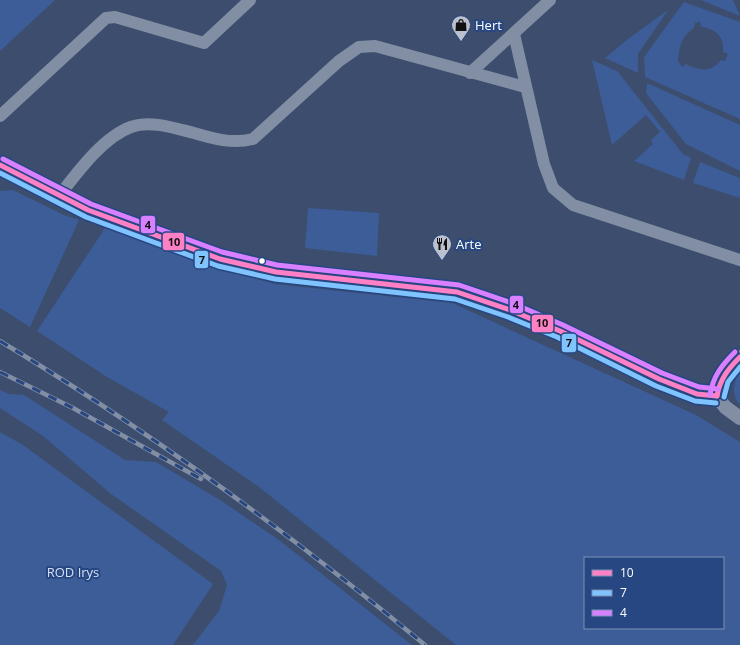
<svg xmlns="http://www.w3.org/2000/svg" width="740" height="645" viewBox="0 0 740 645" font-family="'Open Sans',sans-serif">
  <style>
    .green { fill: #3c5d98; fill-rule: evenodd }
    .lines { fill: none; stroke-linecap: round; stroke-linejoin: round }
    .minor { stroke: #828ea3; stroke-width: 12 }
    .tertiary { stroke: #828ea3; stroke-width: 14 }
    .rail-casing { stroke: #828ea3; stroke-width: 4.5 }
    .rail { stroke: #274782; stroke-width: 3; stroke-dasharray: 9; stroke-linecap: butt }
    .bus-1-casing { stroke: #274782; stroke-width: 8 }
    .bus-2-casing { stroke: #274782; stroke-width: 8 }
    .bus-3-casing { stroke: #274782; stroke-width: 8 }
    .bus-1 { stroke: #ff80c5; stroke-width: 5 }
    .bus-2 { stroke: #80c4ff; stroke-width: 5 }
    .bus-3 { stroke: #d880ff; stroke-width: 5 }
    .bus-dot { fill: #fff; stroke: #274782; stroke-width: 1.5 }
    .labels { text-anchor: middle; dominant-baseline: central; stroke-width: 4; stroke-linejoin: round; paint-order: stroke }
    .poi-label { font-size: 13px; fill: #fff; stroke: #274782; text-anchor: start }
    .park-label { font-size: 13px; fill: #d3e0f5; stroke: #274782 }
    .line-badge { stroke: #274782; stroke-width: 1.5 }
    .pale-badge-label { font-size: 11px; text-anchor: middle; font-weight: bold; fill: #111 }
  </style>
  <rect width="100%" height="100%" fill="#3c4d6d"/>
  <g class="green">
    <path d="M 0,0 L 55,0 L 0,51 Z"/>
    <path d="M 701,0 L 733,0 L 740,16 Z"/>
    <path d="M 684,2 L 740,22 L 740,119 L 645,77 L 644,57 ZM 700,22 L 701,27 C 715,28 725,37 723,52 L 728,54 L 725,61 L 721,60 C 711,73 699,71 686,64 L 682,67 L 678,61 C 680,46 681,37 694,28 L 695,23 Z"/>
    <path d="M 668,10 L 638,54 L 638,73 L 605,58 L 628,39 Z"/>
    <path d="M 592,60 L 617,71 L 683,154 L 691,158 L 684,180 L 634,161 L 653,144 L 651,140 L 660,132 L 646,115 L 612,145 Z"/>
    <path d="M 647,83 L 740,125 L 740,171 L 686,144 L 646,93 Z"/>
    <path d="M 700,162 L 740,178 L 740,198 L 693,183 Z"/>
    <path d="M 13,190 L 64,215 L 79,220 L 30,327 L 0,308 L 0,191 Z"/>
    <path d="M 308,208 L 379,213 L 377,256 L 305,248 Z"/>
    <path d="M 105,228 L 176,254 L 274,284 L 452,303 L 696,415 L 740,442 L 740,645 L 456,645 L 259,487 L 162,420 L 169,412 L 107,377 L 37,331 ZM 585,558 L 723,558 L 723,628 L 585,628 Z"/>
    <path d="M 740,372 L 740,404 C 731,397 733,380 740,372 Z"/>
    <path d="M 0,390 L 9,394 L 24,395 L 125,460 L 156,462 L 220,500 L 279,540 L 412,645 L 193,645 L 219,611 L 227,585 L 221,571 L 111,494 L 43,436 L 0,408 Z"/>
    <path d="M 0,432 L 23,445 L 213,584 L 173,645 L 0,645 Z"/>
  </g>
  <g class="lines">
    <g class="minor">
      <path d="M 514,34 L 544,164 L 553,188 L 573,205 L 740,260"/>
      <path d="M 470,73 L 550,0"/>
      <path d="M 0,116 L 106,18 L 115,17 L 204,43 L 250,0"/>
      <path d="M 0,165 L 88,210 L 220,259 L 276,272 L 457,292 L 510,310 L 560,331 L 659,379 L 697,394 L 717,396"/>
      <path d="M 59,196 C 77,173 103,137 131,127 C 151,120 174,128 194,133 C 214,139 232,144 253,139 L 339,61 L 359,47 L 375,46 L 525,87"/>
    </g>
    <path class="tertiary" d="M 740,357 C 727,369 719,377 717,396 L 725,407 L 740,418"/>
    <defs>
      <g id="rail">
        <path d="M 0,341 C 149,431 291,534 425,645"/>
        <path d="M 0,372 L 73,408 L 201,479"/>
      </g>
    </defs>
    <use href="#rail" class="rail-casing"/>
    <use href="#rail" class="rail"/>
    <defs>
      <g id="bus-1">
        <path d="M 0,165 L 88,210 L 220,259 L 276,272 L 457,292 L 510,310 L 560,331 L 659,379 L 697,394 L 717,396"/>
        <path d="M 717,396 C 720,379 728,369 740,357"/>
      </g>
      <g id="bus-2">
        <path d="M 0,173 L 86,217 L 218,266 L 275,279 L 455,299 L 508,317 L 557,337 L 656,386 L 695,401 L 716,403"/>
        <path d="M 724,397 L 728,382 L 740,367"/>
      </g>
      <g id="bus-3">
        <path d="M 3,159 L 91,204 L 222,252 L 277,265 L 459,285 L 512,303 L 563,325 L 662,373 L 699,387 L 718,389"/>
        <path d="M 710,395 C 713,376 722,365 735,352"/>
      </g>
    </defs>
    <use href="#bus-1" class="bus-1-casing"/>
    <use href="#bus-2" class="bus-2-casing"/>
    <use href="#bus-3" class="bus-3-casing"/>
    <use href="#bus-1" class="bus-1"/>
    <use href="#bus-2" class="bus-2"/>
    <use href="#bus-3" class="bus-3"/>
  </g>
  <defs>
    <symbol id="shop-pin" viewBox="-11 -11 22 30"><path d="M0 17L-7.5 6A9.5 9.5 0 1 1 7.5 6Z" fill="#bbc1cc" stroke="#274782"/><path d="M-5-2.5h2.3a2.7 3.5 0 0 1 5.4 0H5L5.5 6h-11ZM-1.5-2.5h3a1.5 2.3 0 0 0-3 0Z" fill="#111"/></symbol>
    <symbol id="restaurant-pin" viewBox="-11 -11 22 30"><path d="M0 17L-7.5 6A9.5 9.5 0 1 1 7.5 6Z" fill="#bbc1cc" stroke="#274782"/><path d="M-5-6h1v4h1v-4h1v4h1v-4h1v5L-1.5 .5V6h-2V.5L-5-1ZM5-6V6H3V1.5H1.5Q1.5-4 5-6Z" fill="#111"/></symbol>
  </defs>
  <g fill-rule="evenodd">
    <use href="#shop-pin" x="450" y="14" width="22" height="30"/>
    <use href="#restaurant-pin" x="431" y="233" width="22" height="30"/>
  </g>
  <circle class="bus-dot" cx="262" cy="261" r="3.5"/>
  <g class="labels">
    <g class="poi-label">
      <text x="475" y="25">Hert</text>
      <text x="456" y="244">Arte</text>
    </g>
    <g class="park-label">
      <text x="73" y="572">ROD Irys</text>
    </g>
  </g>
  <g class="line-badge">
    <rect x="140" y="215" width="16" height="19" rx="4" fill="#d880ff"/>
    <rect x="162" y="232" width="23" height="19" rx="4" fill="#ff80c5"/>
    <rect x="194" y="250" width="15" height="19" rx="4" fill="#80c4ff"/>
    <rect x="509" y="295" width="15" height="19" rx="4" fill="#d880ff"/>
    <rect x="531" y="314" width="23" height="19" rx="4" fill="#ff80c5"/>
    <rect x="561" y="333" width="16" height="20" rx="4" fill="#80c4ff"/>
  </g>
  <g class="pale-badge-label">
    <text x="148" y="229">4</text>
    <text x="174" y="246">10</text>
    <text x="202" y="264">7</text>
    <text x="516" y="309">4</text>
    <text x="542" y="327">10</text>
    <text x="569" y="347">7</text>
  </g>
  <rect x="584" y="557" width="140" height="72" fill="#274782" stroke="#7d91b4"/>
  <rect x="592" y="570" width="20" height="6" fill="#ff80c5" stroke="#7d91b4"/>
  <text x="620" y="577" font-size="12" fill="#ffffff">10</text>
  <rect x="592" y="590" width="20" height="6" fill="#80c4ff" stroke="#7d91b4"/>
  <text x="620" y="597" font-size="12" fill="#ffffff">7</text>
  <rect x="592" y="610" width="20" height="6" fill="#d880ff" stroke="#7d91b4"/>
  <text x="620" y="617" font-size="12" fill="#ffffff">4</text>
</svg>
